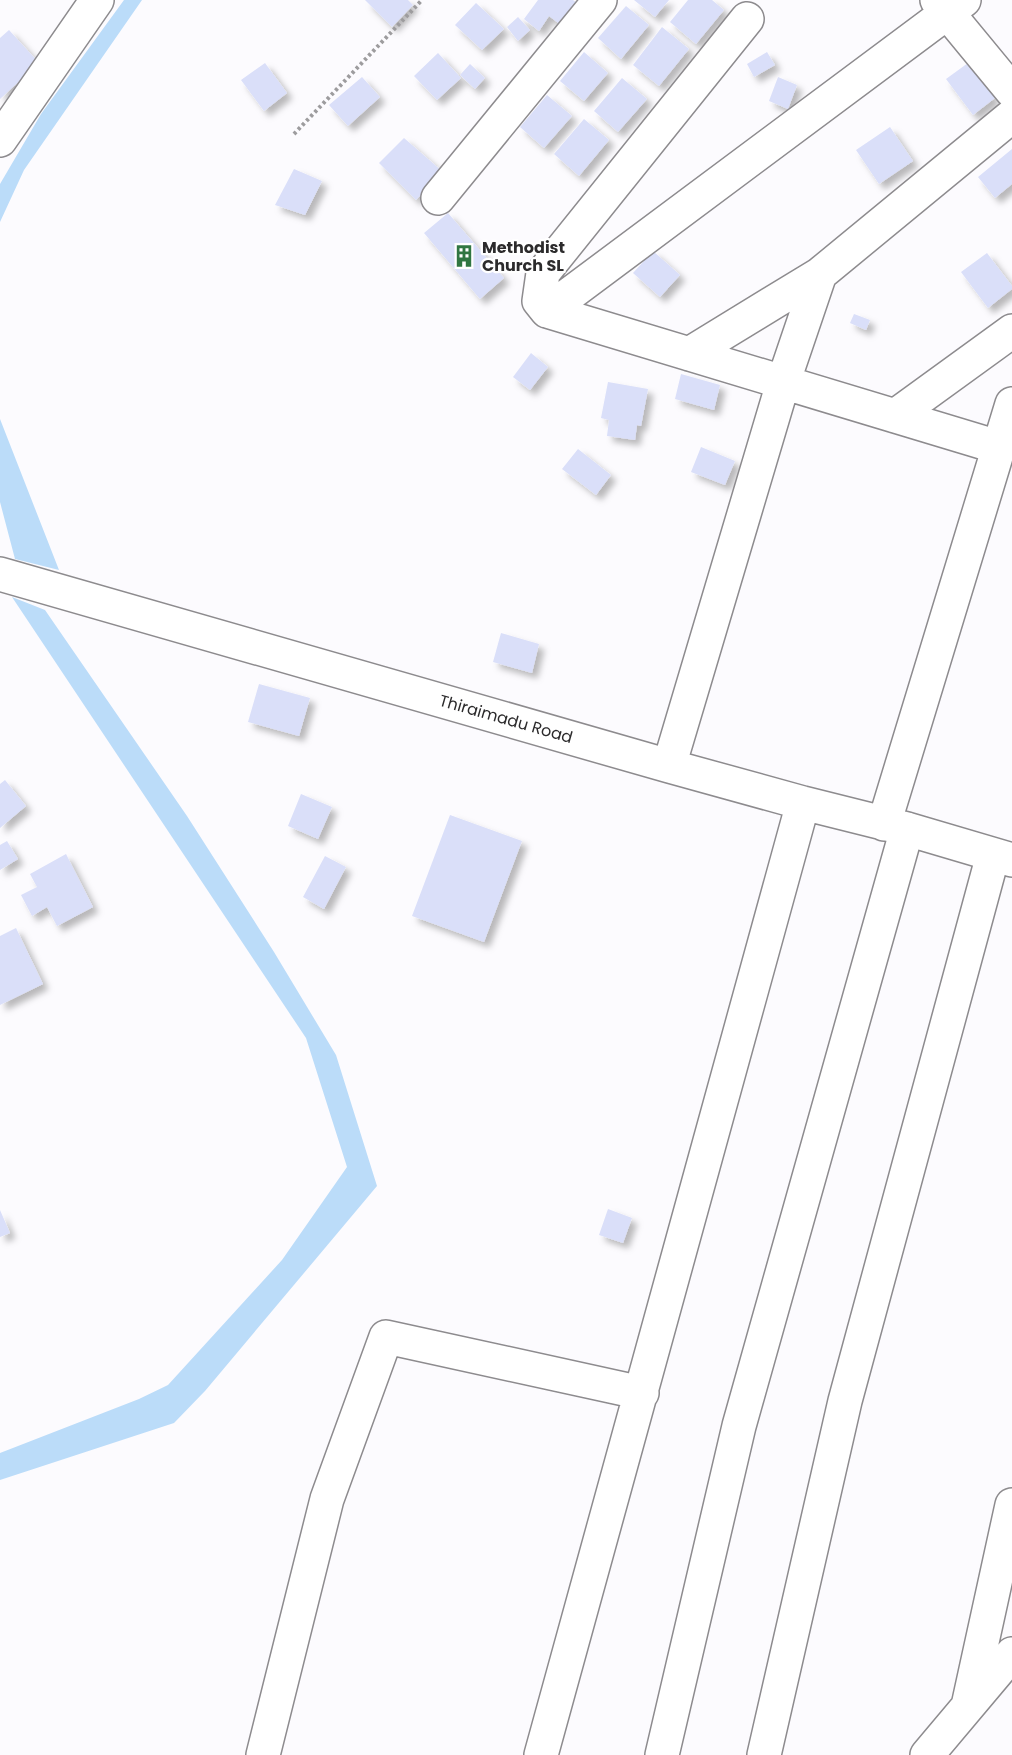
<svg xmlns="http://www.w3.org/2000/svg" width="1012" height="1755" viewBox="0 0 1012 1755" font-family="Poppins,sans-serif">
  <defs>
    <filter id="shadow"><feDropShadow dx="5.5" dy="5.5" stdDeviation="3" flood-color="#0004"/></filter>
  </defs>
  <rect width="100%" height="100%" fill="#fcfbfe"/>
  <!-- water -->
  <path fill="#bbdcf9" d="M124 0H142L24 170 0 222V184L41 114Z
    M0 419 59 570 15 559 0 502Z
    M12 597 45 610 187 816 274 952 336 1055 377 1186 205 1391 174 1423 0 1480V1453L139 1399 168 1385 282 1260 347 1167 306 1038Z"/>
  <!-- building -->
  <path fill="#dadff9" filter="url(#shadow)" d="M365 0H408L413 5 392 27Z
    M538 0H573L580 5 561 25 549 16 539 31 524 19Z
    M634 0H669L655 17Z
    M688 0H712L724 10 696 44 670 22Z
    M476 3 504 29 482 50 455 25Z
    M626 6 649 25 621 59 598 38Z
    M518 17 530 30 518 41 507 27Z
    M662 27 689 49 659 86 633 65Z
    M9 30 39 63 0 99V38Z
    M584 52 608 73 584 101 560 81Z
    M767 52 775 65 754 77 747 64Z
    M438 53 461 78 437 100 414 76Z
    M265 63 287 93 264 111 241 80Z
    M968 63 995 98 973 115 946 79Z
    M470 64 485 78 475 89 460 75Z
    M362 77 380 97 348 126 329 105Z
    M778 77 797 85 788 109 769 101Z
    M622 78 647 99 618 132 594 111Z
    M547 95 572 116 544 148 520 127Z
    M584 119 609 140 579 176 554 154Z
    M890 127 913 161 879 184 856 150Z
    M404 138 443 172 416 200 379 163Z
    M1012 149V184L995 198 978 177Z
    M294 169 322 181 305 215 275 205Z
    M448 213 504 278 480 299 424 233Z
    M653 251 680 275 660 297 633 273Z
    M987 253 1012 286V289L988 308 961 272Z
    M854 314 870 320 866 330 850 323Z
    M531 353 548 367 530 390 513 377Z
    M681 374 720 385 714 410 675 399Z
    M608 382 648 389 641 426 637 425 635 440 607 436 609 420 601 418Z
    M701 447 735 461 725 485 691 472Z
    M578 449 611 475 596 495 562 469Z
    M501 633 539 644 532 673 493 662Z
    M259 684 310 698 299 736 248 722Z
    M5 780 26 806 0 828V784Z
    M301 794 332 807 318 839 288 826Z
    M450 815 522 841 484 942 412 916Z
    M7 841 18 859 0 870V845Z
    M66 854 93 907 57 926 47 907 32 916 21 895 37 887 30 874Z
    M325 856 346 867 324 909 303 897Z
    M16 928 43 984 0 1005V936Z
    M608 1209 632 1218 623 1243 599 1235Z
    M0 1210 10 1233 0 1237Z"/>
  <g fill="none" stroke-linecap="round" stroke-linejoin="round">
    <!-- minor casing -->
    <g stroke="#8d8b8e" stroke-width="36">
      <path id="minor" d="M937 0 1012 91
        M747 19 543 273 539 301 547 311 998 447
        M0 140 97 0
        M438 198 600 0
        M547 311 964 0
        M689 354 820 274
        M895 416 1012 331
        M0 574 669 766 803 803 907 829 1012 860
        M669 766 783 383 820 274 1012 116
        M884 824 1012 404
        M968 1706 1012 1505
        M263 1755 327 1499 386 1337 642 1393
        M541 1755 803 803
        M662 1755 739 1426 907 829
        M764 1755 845 1401 993 855
        M927 1755 1012 1654"/>
    </g>
    <!-- path -->
    <path stroke="#9d9c9e" stroke-width="4" stroke-dasharray="3 3" stroke-linecap="butt" d="M294 134 422 0"/>
    <!-- minor -->
    <use href="#minor" stroke="#fff" stroke-width="33"/>
  </g>
  <!-- icons -->
  <defs>
    <g id="building-bare" transform="scale(1.8)"><path d="M-4-6H4V6H1V3H-1V6H-4ZM-2.5-4.3h1.7v1.8h-1.7ZM.8-4.3h1.7v1.8H.8ZM-2.5-1h1.7V.8h-1.7ZM.8-1h1.7V.8H.8Z" fill="#307642" stroke="#fff" stroke-width="2.5" paint-order="stroke"/></g>
  </defs>
  <g fill-rule="evenodd">
    <use href="#building-bare" x="464" y="256"/>
  </g>
  <g text-anchor="middle" dominant-baseline="central" stroke-width="4.5" stroke-linejoin="round" paint-order="stroke">
    <!-- poi labels -->
    <g font-size="16" font-weight="bold" fill="#2c2b2c" stroke="#fff" text-anchor="start">
      <text x="482" y="247">Methodist<tspan x="482" dy="18">Church SL</tspan></text>
    </g>
    <!-- street labels -->
    <g font-size="16" fill="#2c2b2c" stroke="#fff">
      <text transform="translate(506 719) rotate(16)">Thiraimadu Road</text>
    </g>
  </g>
</svg>
